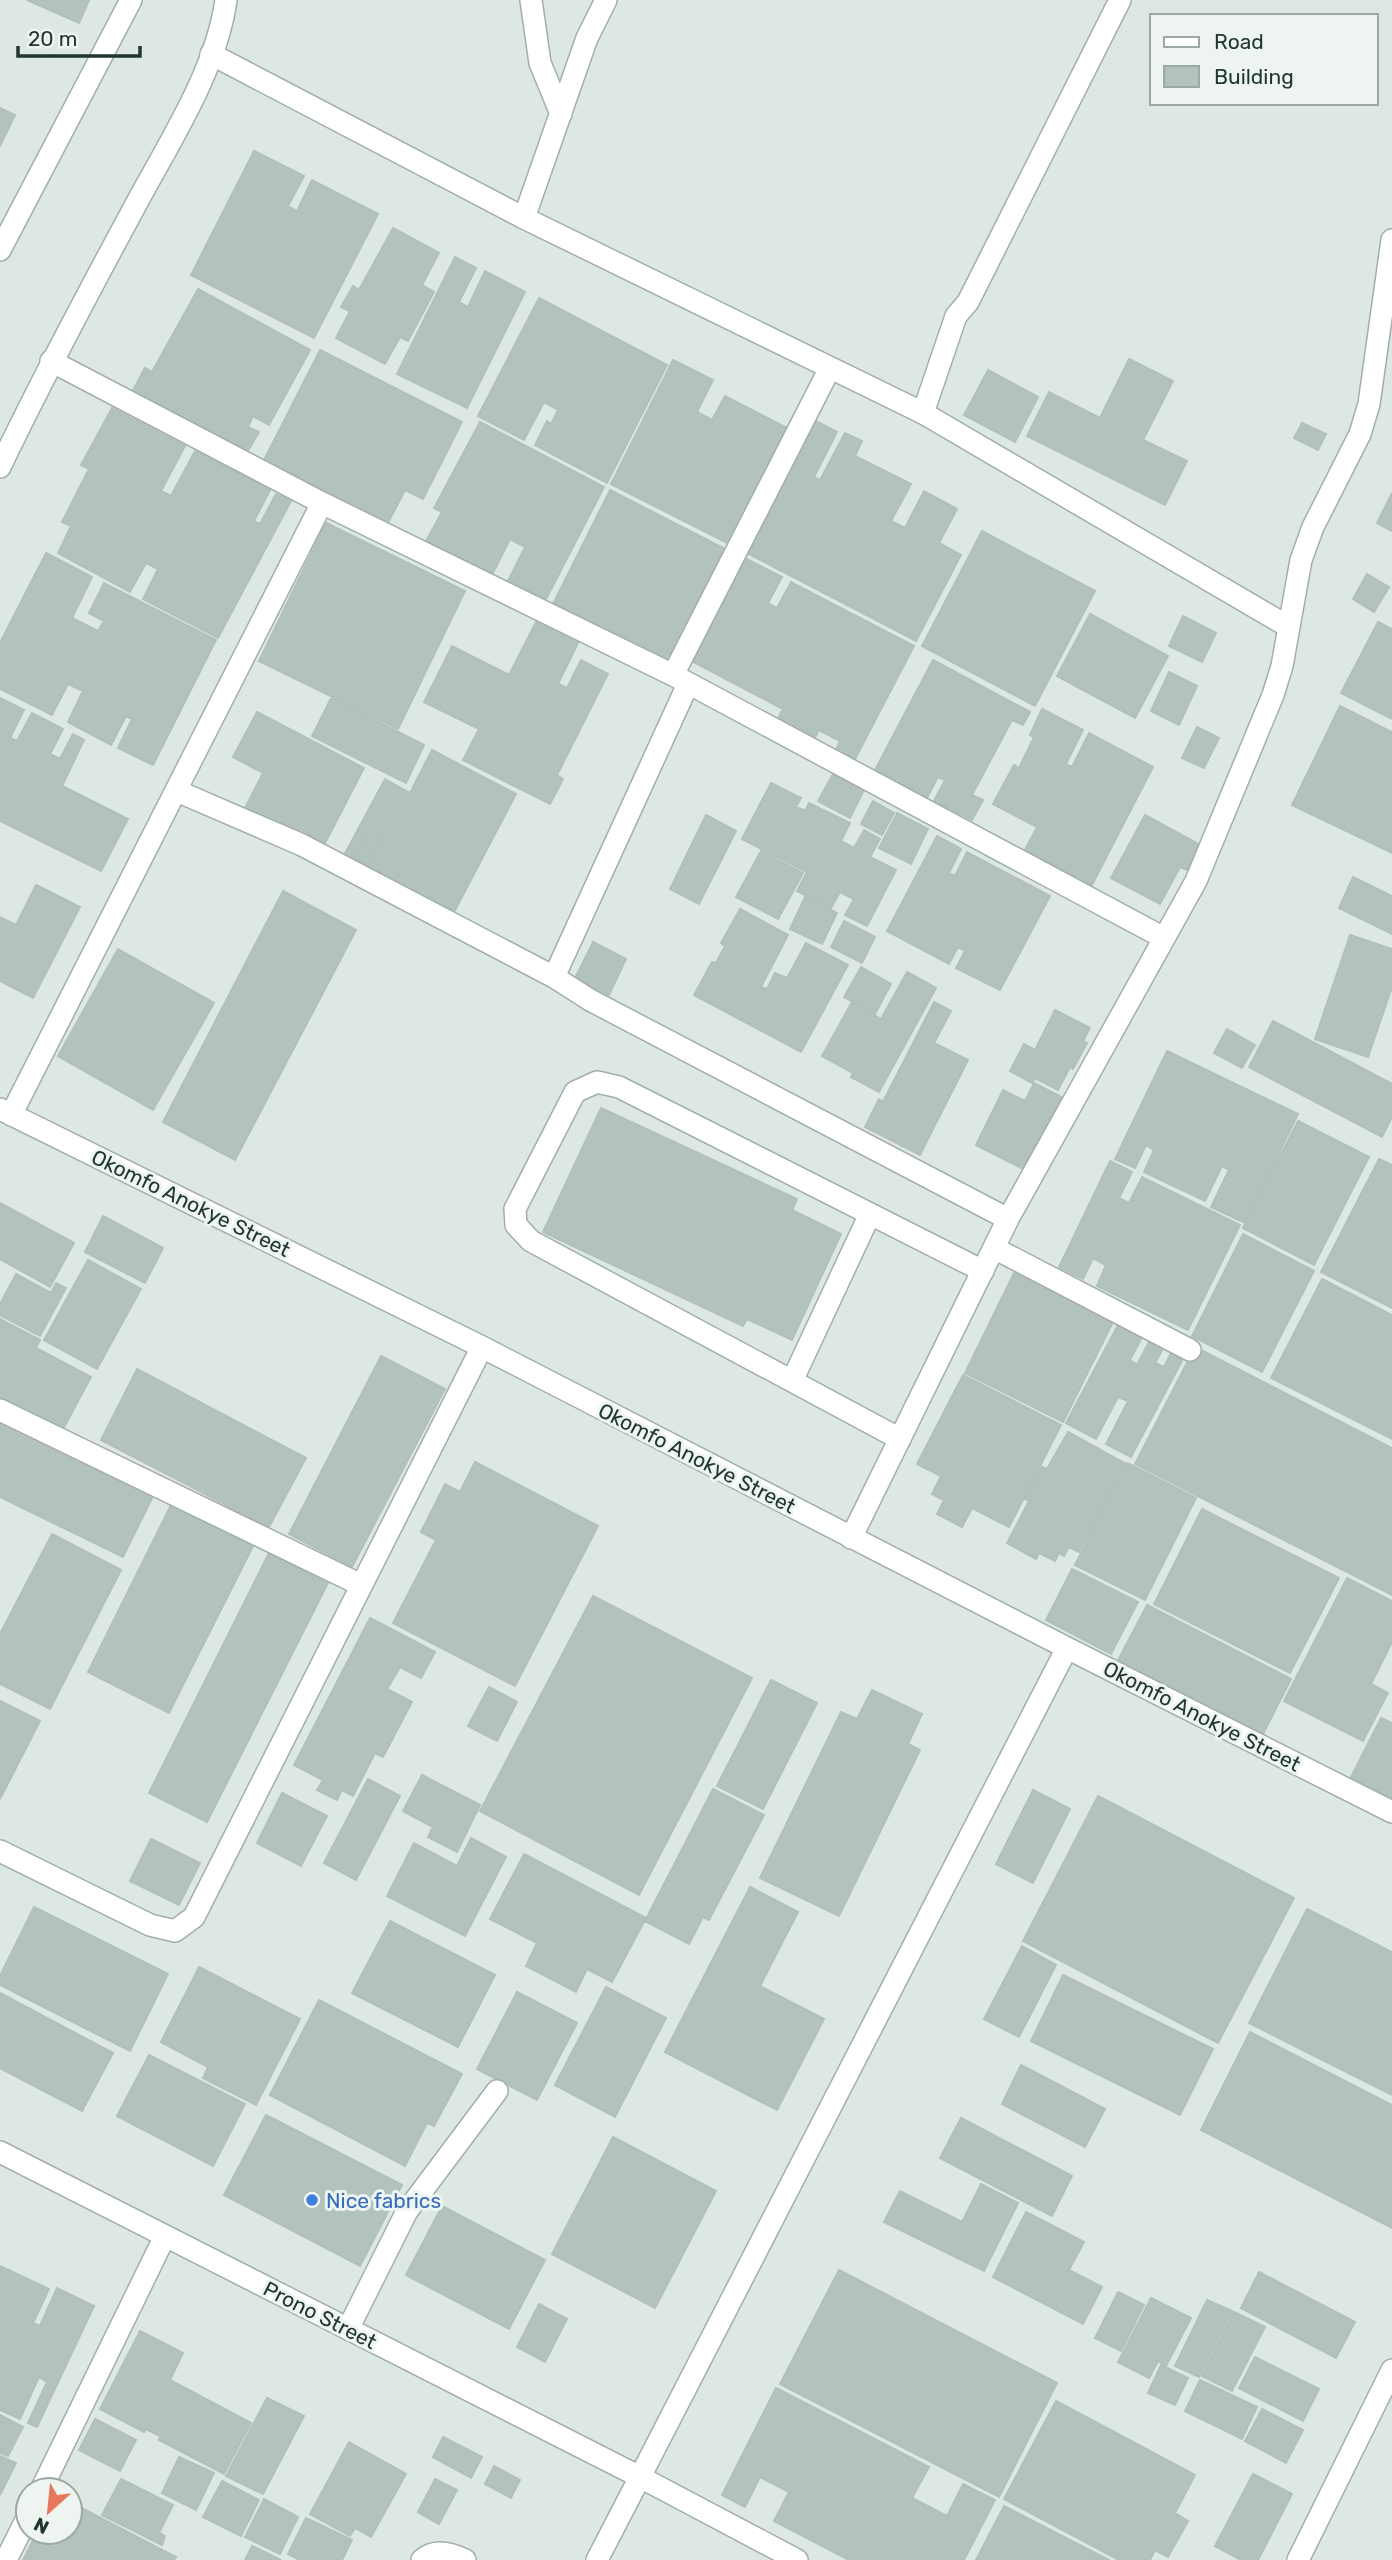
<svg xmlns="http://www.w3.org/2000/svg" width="1392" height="2560" viewBox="0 0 1392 2560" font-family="Rubik,sans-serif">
  <rect width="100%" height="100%" fill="#dee8e3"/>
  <!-- building -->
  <path fill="#b3c3bc" stroke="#b1c1ba" stroke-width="2" fill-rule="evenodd" d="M27 0H89L79 23Z
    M0 108 15 115 0 146Z
    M254 151 304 176 288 206 297 211 312 180 378 214 314 338 191 275Z
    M393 228 439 253 422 285 434 292 408 341 400 337 385 364 336 338 350 311 341 307 353 286 359 290Z
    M455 257 476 268 459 302 468 307 485 271 525 292 467 408 397 374Z
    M198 289 310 350 269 425 253 416 248 427 259 432 246 454 132 392 145 368 152 372Z
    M539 298 667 365 607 483 535 445 547 421 551 424 558 410 544 402 524 440 478 416Z
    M320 350 462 422 423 499 405 490 387 525 263 462Z
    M1129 359 1173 381 1143 440 1187 461 1165 505 1027 436 1049 392 1100 418Z
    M673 360 713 380 697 412 712 420 725 396 791 430 733 546 611 484Z
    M988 370 1038 397 1015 442 964 415Z
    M112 408 185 446 161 491 171 496 195 451 270 490 254 521 260 524 276 494 291 501 218 638 143 599 158 569 146 563 130 592 58 553 71 526 62 522 89 469 81 465Z
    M812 419 837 432 814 477 820 480 845 433 862 441 855 456 911 484 891 521 905 528 924 491 957 509 939 543 961 555 916 641 743 551Z
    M480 422 604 487 544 603 507 583 525 547 510 539 492 575 426 541 442 512 434 508Z
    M1302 423 1326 434 1318 450 1294 438Z
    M610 490 729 551 669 668 551 608Z
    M1392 493V531L1377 523Z
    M326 523 465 591 398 729 259 661Z
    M982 531 1095 591 1035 706 922 646Z
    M46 553 92 577 72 618 98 631 104 621 89 613 104 583 216 640 153 765 118 748 132 719 126 716 111 745 68 722 83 691 68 684 52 715 0 689V643Z
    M739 555 782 577 768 603 777 608 791 582 914 646 854 761 835 752 840 741 819 730 811 745 774 726 783 709 686 658Z
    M1367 574 1389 587 1374 612 1353 599Z
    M1090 614 1168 656 1135 718 1057 676Z
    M1183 616 1216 633 1202 662 1169 646Z
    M536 622 578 643 558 684 567 688 581 660 608 674 557 775 563 779 550 804 463 760 479 729 424 702 452 646 509 675Z
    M1378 622 1392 629V719L1341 693Z
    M933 660 1030 712 1023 725 1012 720 972 795 983 800 972 820 934 801 945 780 938 777 927 798 875 770Z
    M1169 672 1197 686 1179 725 1151 711Z
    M0 698 24 710 10 738 17 741 32 713 63 729 50 754 60 759 73 734 84 740 62 786 128 819 101 871 0 821Z
    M331 698 424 745 406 783 312 736Z
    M1340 706 1392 732V853L1292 805Z
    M1042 709 1083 730 1066 764 1072 767 1089 733 1153 767 1092 885 1025 850 1037 827 993 804 1014 765 1019 768 1034 737 1030 735Z
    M257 712 364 768 321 851 244 810 263 773 233 757Z
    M1197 727 1219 738 1204 768 1182 758Z
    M432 750 516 794 452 916 342 859 385 779 410 793ZM369 831 382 837 368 865 355 858Z
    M833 774 864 790 850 818 818 801Z
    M771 783 801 798 796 807 805 811 809 803 850 823 841 841 854 848 864 830 880 839 870 857 896 870 867 926 845 915 854 899 840 892 831 908 797 891 807 872 742 839Z
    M873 801 894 813 882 835 861 824Z
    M897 813 928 829 911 864 879 848Z
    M706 815 736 831 699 904 670 889Z
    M1145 815 1200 845 1187 870 1180 867 1160 904 1111 878Z
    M369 831 382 837 368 865 355 858Z
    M937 836 961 849 949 873 955 876 967 852 1050 896 1000 990 956 968 965 951 958 947 949 964 887 931Z
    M761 851 803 873 778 919 736 897Z
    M1353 877 1392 896V934L1339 908Z
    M36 885 80 907 33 998 0 981V917L16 925Z
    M283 891 356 930 235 1160 163 1122Z
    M805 897 837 913 822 944 790 929Z
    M740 909 788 935 761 987 767 989 775 973 787 978 806 943 848 965 801 1052 694 995 712 962 716 963 725 946 721 943Z
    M844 921 875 937 862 963 831 947Z
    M1350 935 1392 949V987L1368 1057 1315 1039Z
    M593 942 626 959 609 995 575 978Z
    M118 949 214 1003 153 1110 58 1056Z
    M861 967 891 984 875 1014 844 997Z
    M907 972 936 988 879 1092 851 1077 853 1073 822 1056 852 1002 881 1019Z
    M934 1002 951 1011 934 1043 968 1060 920 1155 865 1127 879 1099 883 1102Z
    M1055 1010 1090 1028 1083 1041 1087 1043 1073 1069 1070 1067 1058 1090 1035 1078 1032 1083 1010 1071 1024 1044 1035 1050Z
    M1273 1021 1392 1084V1117L1382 1137 1249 1067Z
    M1227 1029 1255 1045 1242 1068 1214 1053Z
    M1167 1051 1298 1114 1245 1223 1211 1207 1229 1170 1222 1166 1205 1201 1144 1172 1154 1150 1146 1145 1135 1168 1115 1159Z
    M1034 1083 1063 1098 1054 1116 1052 1114 1023 1169 976 1145 1003 1090 1025 1101Z
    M601 1108 797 1199 792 1210 841 1234 792 1340 747 1319 743 1326 543 1232Z
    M1298 1121 1369 1157 1314 1265 1243 1228Z
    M1379 1159 1392 1165V1308L1321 1272Z
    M1110 1161 1132 1172 1119 1198 1129 1203 1142 1177 1240 1225 1188 1330 1097 1286 1106 1265 1093 1258 1083 1279 1059 1267Z
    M0 1203 74 1243 50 1287 0 1259Z
    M103 1216 163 1248 145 1283 85 1252Z
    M1243 1234 1314 1271 1262 1372 1192 1336Z
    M88 1260 141 1289 97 1369 44 1340Z
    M1016 1269 1115 1318 1063 1422 965 1373Z
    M16 1274 51 1293 56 1283 66 1288 40 1336 0 1315V1304Z
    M1322 1279 1392 1315V1439L1271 1378Z
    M0 1319 40 1340 36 1348 91 1377 62 1431 0 1399Z
    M1119 1323 1143 1335 1130 1360 1137 1365 1150 1340 1164 1347 1155 1363 1164 1367 1172 1351 1184 1357 1131 1457 1106 1444 1128 1401 1118 1397 1096 1439 1066 1423Z
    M1195 1347 1392 1448V1595L1135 1464Z
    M381 1356 445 1389 352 1567 289 1534Z
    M137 1369 306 1458 269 1527 101 1440Z
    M963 1375 1061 1425 1009 1527 972 1508 962 1527 937 1514 944 1500 932 1494 941 1476 917 1464Z
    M0 1418 154 1494 123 1557 0 1497Z
    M1068 1432 1126 1464 1079 1552 1069 1547 1064 1556 1059 1553 1055 1561 1039 1553 1036 1559 1007 1543 1029 1501 1025 1499 1042 1467 1047 1469Z
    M475 1462 598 1526 515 1686 393 1623 436 1540 421 1532 445 1484 460 1492Z
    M1127 1463 1196 1498 1145 1600 1075 1565Z
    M174 1499 256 1540 169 1713 88 1672Z
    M1202 1509 1339 1578 1290 1673 1154 1604Z
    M52 1534 121 1570 50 1709 0 1684V1634Z
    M271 1549 330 1579 207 1822 149 1793Z
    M1072 1569 1138 1602 1111 1654 1046 1620Z
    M1347 1578 1392 1601V1642L1371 1684 1388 1693 1363 1741 1284 1701Z
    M593 1596 752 1678 639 1895 480 1811Z
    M1147 1605 1291 1679 1260 1740 1115 1666Z
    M370 1618 435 1652 421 1678 400 1667 387 1689 412 1702 383 1757 375 1753 353 1796 342 1790 337 1800 317 1790 323 1780 294 1765Z
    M771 1680 817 1703 763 1809 717 1786Z
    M489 1687 517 1702 497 1741 468 1726Z
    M872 1690 922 1714 908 1744 920 1750 839 1916 760 1878 841 1712 857 1719Z
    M0 1701 40 1721 0 1799Z
    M1381 1718 1392 1723V1803L1349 1781Z
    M422 1775 480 1805 457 1852 428 1837 433 1827 403 1811Z
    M368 1779 400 1796 356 1880 324 1863Z
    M713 1789 764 1815 709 1920 703 1917 689 1944 645 1921Z
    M1033 1790 1070 1809 1033 1883 996 1864Z
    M282 1793 327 1816 301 1866 257 1843Z
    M1098 1796 1294 1898 1218 2043 1023 1941Z
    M471 1838 506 1857 465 1936 387 1896 414 1843 457 1866Z
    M151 1839 200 1863 179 1905 130 1881Z
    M524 1854 646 1918 612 1982 587 1969 576 1992 526 1966 537 1943 490 1919Z
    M750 1887 798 1912 760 1986 824 2019 777 2110 665 2052Z
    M34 1907 168 1974 130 2051 0 1985V1976Z
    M1307 1909 1392 1952V2095L1249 2023Z
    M390 1921 495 1975 458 2047 352 1993Z
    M1022 1946 1056 1965 1019 2037 984 2019Z
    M199 1967 300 2019 256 2105 203 2078 208 2067 161 2042Z
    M1063 1975 1213 2049 1180 2115 1031 2041Z
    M606 1987 666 2018 615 2117 555 2085Z
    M517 1992 577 2023 537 2100 477 2069Z
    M0 1993 113 2053 82 2111 0 2068Z
    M319 2000 462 2074 434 2126 427 2123 405 2166 270 2095Z
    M1250 2032 1392 2105V2228L1201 2130Z
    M149 2055 245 2104 213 2166 117 2116Z
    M1021 2065 1105 2109 1085 2147 1002 2104Z
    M266 2115 402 2185 360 2266 224 2195Z
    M961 2118 1072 2176 1052 2216 940 2158Z
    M613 2137 716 2191 655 2308 552 2254Z
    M981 2184 1018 2203 984 2271 884 2222 900 2191 962 2222Z
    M442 2206 545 2260 509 2329 406 2275Z
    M1026 2212 1084 2242 1069 2270 1102 2287 1083 2324 993 2277Z
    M0 2266 49 2289 33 2323 40 2326 57 2288 94 2306 37 2427 28 2423 47 2382 39 2377 20 2419 0 2410Z
    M839 2270 1057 2383 999 2497 780 2384Z
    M1259 2272 1355 2322 1336 2358 1241 2308Z
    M1118 2292 1144 2305 1121 2351 1095 2338Z
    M1151 2298 1191 2318 1166 2366 1158 2361 1149 2378 1118 2362Z
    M1207 2300 1232 2311 1199 2377 1175 2366Z
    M539 2304 567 2319 545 2362 517 2347Z
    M1234 2312 1265 2327 1232 2391 1202 2376Z
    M140 2331 183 2353 170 2380 251 2423 224 2474 159 2440 160 2436 146 2429 144 2432 100 2409Z
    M1255 2357 1319 2389 1303 2421 1239 2388Z
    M1161 2365 1188 2378 1175 2405 1148 2393Z
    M1200 2380 1257 2407 1242 2439 1185 2411Z
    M776 2388 929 2467 912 2498 947 2516 963 2484 995 2500 964 2560H849L774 2521 789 2492 760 2477 745 2507 722 2495Z
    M267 2398 304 2416 263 2494 226 2476Z
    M1056 2401 1195 2475 1175 2513 1188 2521 1168 2557 1155 2550 1150 2560H1119L1004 2499Z
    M1262 2409 1303 2430 1286 2463 1245 2441Z
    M0 2415 23 2427 8 2456 0 2453Z
    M95 2419 136 2440 120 2471 79 2450Z
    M443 2437 482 2457 471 2478 433 2457Z
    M349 2442 406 2474 371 2537 355 2528 350 2536 310 2514Z
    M0 2456 16 2463 0 2495Z
    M179 2457 214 2473 196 2510 162 2493Z
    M494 2466 520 2480 511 2498 485 2484Z
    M1253 2474 1292 2494 1258 2560H1241L1215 2546Z
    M121 2479 173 2505 159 2533 165 2536 162 2545 102 2515Z
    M435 2479 457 2490 439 2524 418 2512Z
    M222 2481 259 2500 241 2536 203 2517Z
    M264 2499 298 2517 280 2554 245 2537Z
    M70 2502 176 2557 174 2560H23L37 2532H70Z
    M1004 2506 1109 2560H976Z
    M306 2518 352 2540 342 2560H300L288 2554Z
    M252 2546 281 2560H245Z"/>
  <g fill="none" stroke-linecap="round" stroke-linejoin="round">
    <!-- service casing -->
    <g stroke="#a2afa9" stroke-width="24">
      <path id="service" d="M531 0 540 63 561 114
        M524 218 587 38 606 0
        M923 413 956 316 968 302 1120 0
        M792 1381 870 1214
        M900 1439 531 1241 516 1225 515 1209 575 1092 597 1082 619 1087 983 1271
        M348 2329 407 2211 497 2091
        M422 2560C435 2548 451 2553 465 2560"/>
    </g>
    <!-- minor casing -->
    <g stroke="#a2afa9" stroke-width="24">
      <path id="minor" d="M211 54 524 218 923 413 1289 627
        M0 250 131 0
        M51 361 322 503 673 675 1164 938
        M673 675 830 368
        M177 791 302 845 554 977 590 1000 1008 1219
        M554 977 688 684
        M0 1109 482 1347 1067 1648 1392 1812
        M11 1115 322 503
        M994 1248 1190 1350
        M0 1410 361 1585
        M851 1538 1008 1219 1196 881 1273 695 1282 666 1301 560 1313 527 1360 434 1369 404 1392 240
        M0 1851 150 1925 175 1931 194 1917 482 1347
        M41 2490 165 2236
        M6 2560 28 2516
        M797 2560 640 2477 1067 1648
        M1298 2560 1392 2370"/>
    </g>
    <!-- tertiary casing -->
    <g stroke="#a2afa9" stroke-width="24">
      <path id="tertiary" d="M0 467C42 379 88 293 134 208 168 144 216 72 226 0
        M0 2152 640 2477 597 2560"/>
    </g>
    <!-- service -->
    <use href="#service" stroke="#fff" stroke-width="21"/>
    <!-- minor -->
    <use href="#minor" stroke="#fff" stroke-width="21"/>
    <!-- tertiary -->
    <use href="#tertiary" stroke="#fff" stroke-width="21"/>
  </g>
  <!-- markers -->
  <circle fill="#3f7fe0" stroke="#eef5f1" stroke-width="2.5" cx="312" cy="2200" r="7"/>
  <g text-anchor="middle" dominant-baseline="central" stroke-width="6" stroke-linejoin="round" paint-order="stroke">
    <!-- street labels -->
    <g font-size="21" fill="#21362f" stroke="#eef5f1">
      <text transform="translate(191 1203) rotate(26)">Okomfo Anokye Street</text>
      <text transform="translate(697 1458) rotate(27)">Okomfo Anokye Street</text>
      <text transform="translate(1202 1716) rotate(27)">Okomfo Anokye Street</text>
      <text transform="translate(320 2315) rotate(27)">Prono Street</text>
    </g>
    <!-- shop labels -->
    <g font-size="21" fill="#366cbe" stroke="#eef5f1" text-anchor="start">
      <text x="326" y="2200">Nice fabrics</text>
    </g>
  </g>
  <!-- legend -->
  <rect x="1150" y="14" width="228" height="91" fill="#eef5f1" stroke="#9ca9a3" stroke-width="2"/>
  <rect x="1164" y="37" width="35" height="10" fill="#ffffff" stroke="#9ca9a3" stroke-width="2"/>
  <text x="1214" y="49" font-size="21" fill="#21362f">Road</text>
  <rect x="1164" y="66" width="35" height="21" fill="#b3c3bc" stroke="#9ca9a3" stroke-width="2"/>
  <text x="1214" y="84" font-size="21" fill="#21362f">Building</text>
  <!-- north arrow -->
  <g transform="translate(49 2511) rotate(207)"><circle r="33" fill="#eef5f1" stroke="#9ca9a3" stroke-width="2"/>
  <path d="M0-5L12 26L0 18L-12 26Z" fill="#e7785d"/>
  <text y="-10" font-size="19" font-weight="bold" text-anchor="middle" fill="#21362f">N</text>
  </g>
  <!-- scale -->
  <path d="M18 46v10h122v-10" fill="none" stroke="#21362f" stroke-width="3.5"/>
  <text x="28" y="46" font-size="21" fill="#21362f" stroke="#eef5f1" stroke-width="5" paint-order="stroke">20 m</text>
</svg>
